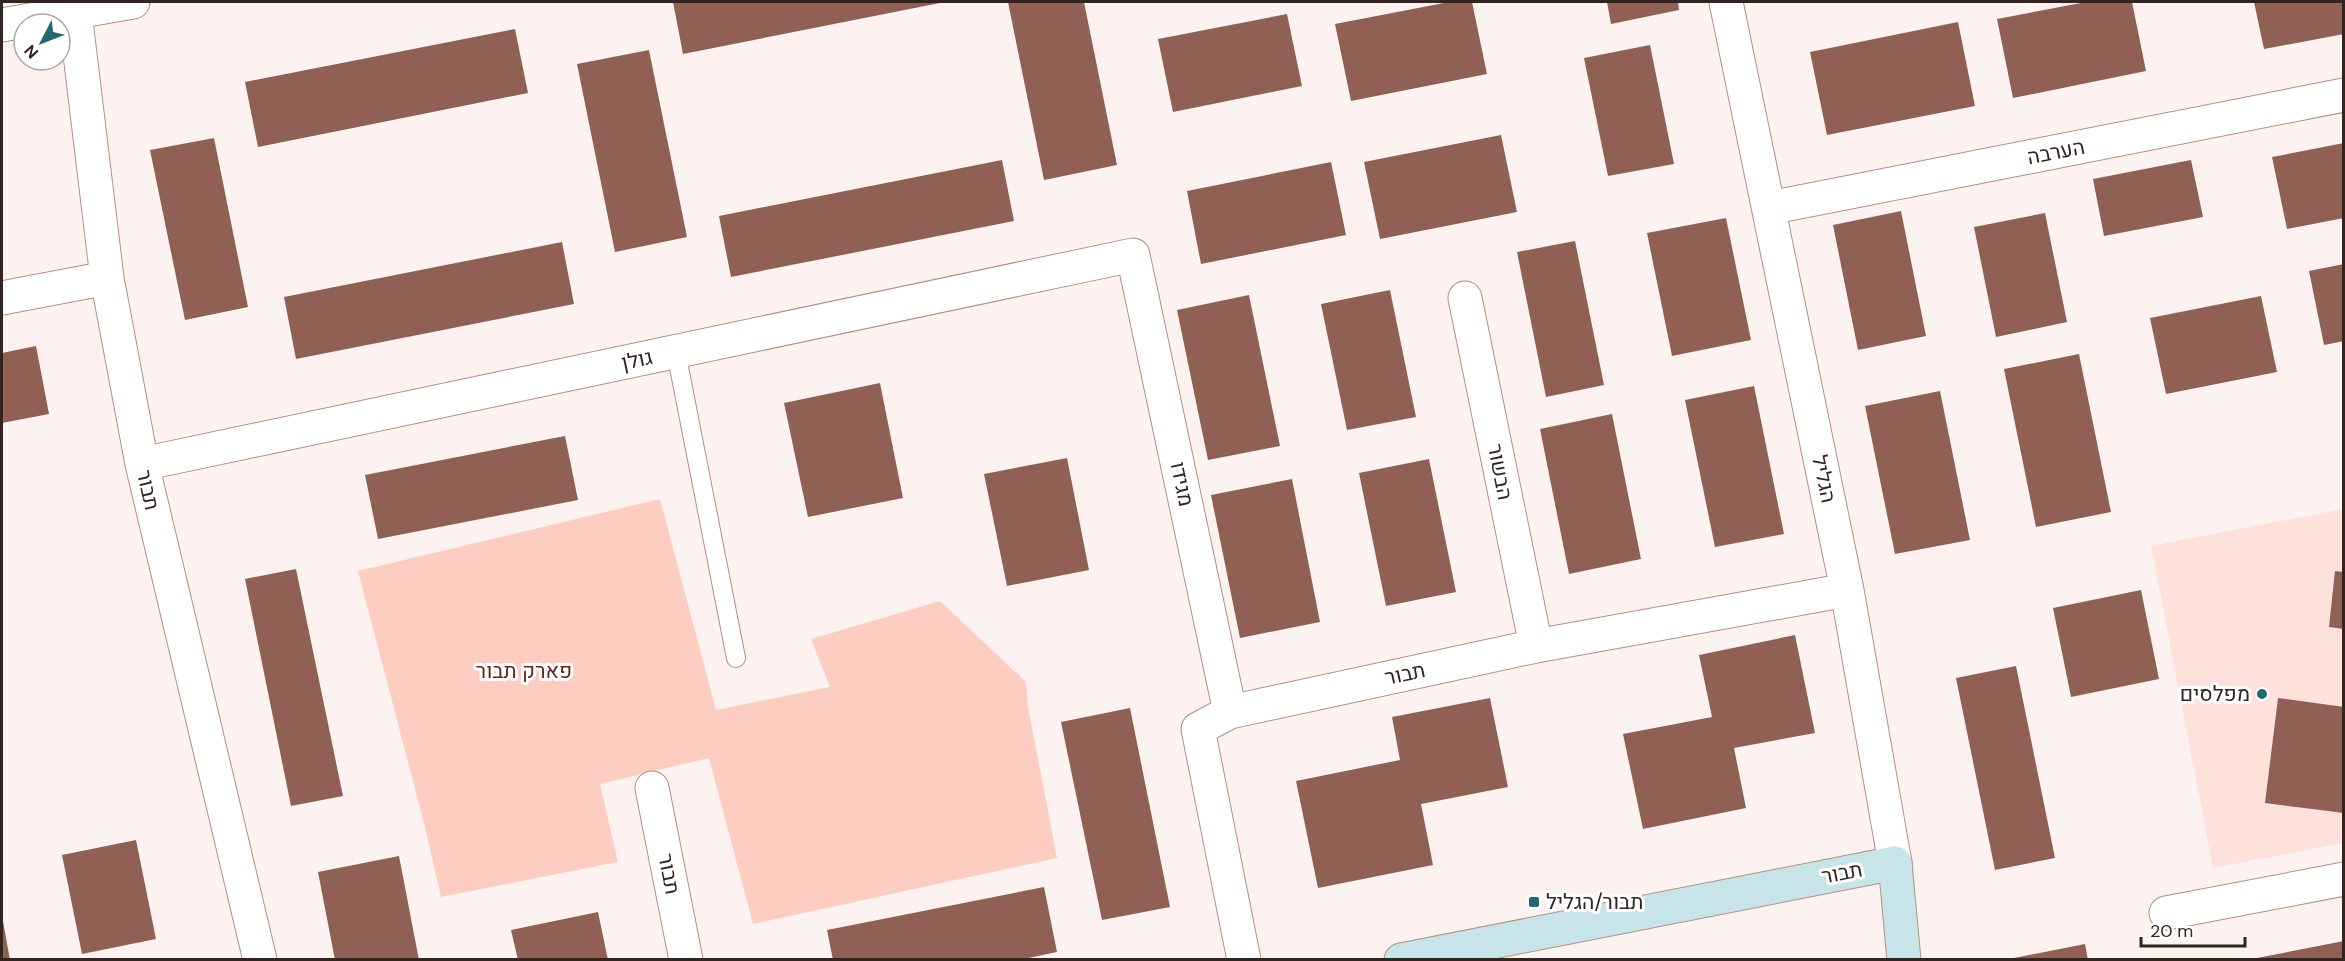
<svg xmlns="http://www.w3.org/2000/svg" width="2345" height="961" viewBox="0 0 2345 961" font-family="'DM Sans',Heebo,sans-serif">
  <rect width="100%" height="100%" fill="#fcf3f1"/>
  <!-- built -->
  <path fill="#fee1da" d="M2343 509V843L2213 868 2151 546Z"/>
  <!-- green -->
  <path fill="#fdcdc1" d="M660 499 716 710 830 687 811 639 940 601 1026 682 1028 707 1057 858 753 924 709 758 600 784 618 862 441 897 425 827 358 571Z"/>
  <!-- building -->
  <path fill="#906054" d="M673 2H940V3L683 54Z
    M1008 2H1084L1117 165 1044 180Z
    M1449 2H1472L1487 74 1351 101 1335 24Z
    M1607 2H1678L1679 10 1611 24Z
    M2086 2H2132L2146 71 2013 98 1997 19Z
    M2254 2H2344V34L2264 49Z
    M1287 14 1302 86 1173 112 1158 39Z
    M1958 22 1975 106 1827 135 1810 52Z
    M515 29 528 93 258 147 245 82Z
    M1650 45 1674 164 1608 176 1584 58Z
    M649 50 687 237 615 252 577 64Z
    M1501 135 1517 212 1380 239 1364 162Z
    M214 138 248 307 185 320 150 150Z
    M2344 143V218L2287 229 2272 157Z
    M1002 160 1014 221 731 277 719 216Z
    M2191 160 2203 217 2104 236 2093 179Z
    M1331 162 1346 235 1201 264 1187 191Z
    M1901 211 1926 336 1858 350 1833 225Z
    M2045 213 2067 322 1996 337 1974 227Z
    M1726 218 1751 340 1672 356 1647 233Z
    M1575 241 1604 385 1546 397 1517 252Z
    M562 242 574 304 296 359 284 297Z
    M2344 264V341L2324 345 2309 271Z
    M1390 290 1416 417 1347 430 1321 304Z
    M1249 295 1280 446 1208 460 1177 310Z
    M2261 296 2277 372 2166 394 2150 318Z
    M36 346 49 414 2 423V353Z
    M2079 354 2111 512 2036 527 2004 369Z
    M880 383 903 498 808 517 784 403Z
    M1754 386 1784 534 1715 547 1685 400Z
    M1940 391 1970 540 1895 554 1865 406Z
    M1612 414 1641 559 1569 574 1540 429Z
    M565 436 578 500 378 539 365 475Z
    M1067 458 1089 570 1007 586 984 474Z
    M1429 459 1456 592 1386 606 1359 473Z
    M1292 479 1320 622 1240 638 1211 495Z
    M296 569 343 796 291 806 245 579Z
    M2335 571 2344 572V629L2329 627Z
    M2141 590 2159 679 2071 697 2053 608Z
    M1795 635 1815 733 1734 748 1746 808 1643 829 1623 734 1712 717 1699 655Z
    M2016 666 2055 858 1995 870 1956 678Z
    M1490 698 1508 787 1421 804 1433 865 1318 888 1296 781 1400 760 1392 717Z
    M2278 698 2344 707V813L2265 803Z
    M1130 708 1170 907 1102 920 1061 722Z
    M136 840 156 939 82 954 62 855Z
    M399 856 419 960H335L318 872Z
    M1044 887 1057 952 1019 960H833L827 930Z
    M598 912 608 960H518L511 930Z
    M3 921 10 960H2Z
    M2344 941V960H2258L2257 958Z
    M2085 944 2088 960H2014V958Z"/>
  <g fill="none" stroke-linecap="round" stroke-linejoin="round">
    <!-- lane casing -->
    <g stroke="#b38f86" stroke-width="20">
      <path id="lane" d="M676 352 736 658"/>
    </g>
    <!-- street casing -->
    <g stroke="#b38f86" stroke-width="35">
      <path id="street" d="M1726 2 1847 590 1895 863
        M75 13 107 278 142 464 260 960
        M2 25 133 2
        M1769 208 2344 95
        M2 298 107 278
        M1465 298 1536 646
        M142 464 1133 255 1230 712
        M652 788 686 960
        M2166 913 2344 879
        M1244 960 1198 729 1230 712 1536 646 1847 590"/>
    </g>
    <!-- secondary casing -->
    <g stroke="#b38f86" stroke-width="35">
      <path id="secondary" d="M1401 960 1895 863 1904 960"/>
    </g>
    <!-- lane -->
    <use href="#lane" stroke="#fff" stroke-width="18"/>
    <!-- street -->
    <use href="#street" stroke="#fff" stroke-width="33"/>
    <!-- secondary -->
    <use href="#secondary" stroke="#c7e4e8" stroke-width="33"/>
  </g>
  <!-- markers -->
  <g fill="#1f6973" stroke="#fff" stroke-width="2">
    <circle cx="2262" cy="694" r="6"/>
    <rect x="1528" y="896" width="12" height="12" rx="3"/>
  </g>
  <g text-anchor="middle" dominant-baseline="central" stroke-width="6" stroke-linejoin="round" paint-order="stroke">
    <!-- street labels -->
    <g font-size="21" fill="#322420" stroke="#fff">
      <text transform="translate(2056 152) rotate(-11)">הערבה</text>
      <text transform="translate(637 360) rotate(-12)">גולן</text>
      <text transform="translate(1500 472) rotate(79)">הבשור</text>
      <text transform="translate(1824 479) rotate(78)">הגליל</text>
      <text transform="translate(1182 484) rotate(78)">מגידו</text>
      <text transform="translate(148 490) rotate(77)">תבור</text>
      <text transform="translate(1405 674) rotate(-12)">תבור</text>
      <text transform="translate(1842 873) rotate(-11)">תבור</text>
      <text transform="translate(669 874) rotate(79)">תבור</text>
    </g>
    <!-- park labels -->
    <g font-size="21" fill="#662617" stroke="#fff">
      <text x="524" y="671">פארק תבור</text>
    </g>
    <!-- poi labels -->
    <g font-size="21" fill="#322420" stroke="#fff" text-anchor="end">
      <text x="2250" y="694">מפלסים</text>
      <text x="1546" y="902" text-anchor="start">תבור/הגליל</text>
    </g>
  </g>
  <!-- border -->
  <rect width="2345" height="961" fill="none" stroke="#322420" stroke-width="6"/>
  <!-- north arrow -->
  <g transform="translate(42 42) rotate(228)"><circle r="28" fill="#ffffff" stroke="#ada7a6" stroke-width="1.5"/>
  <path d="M0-4.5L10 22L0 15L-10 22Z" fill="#1f6973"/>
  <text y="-9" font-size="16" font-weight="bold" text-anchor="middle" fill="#322420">N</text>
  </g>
  <!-- scale -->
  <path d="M2141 937v9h104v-9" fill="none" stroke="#322420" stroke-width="3"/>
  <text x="2150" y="937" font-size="18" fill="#322420" stroke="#ffffff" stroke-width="4.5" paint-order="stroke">20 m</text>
</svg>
